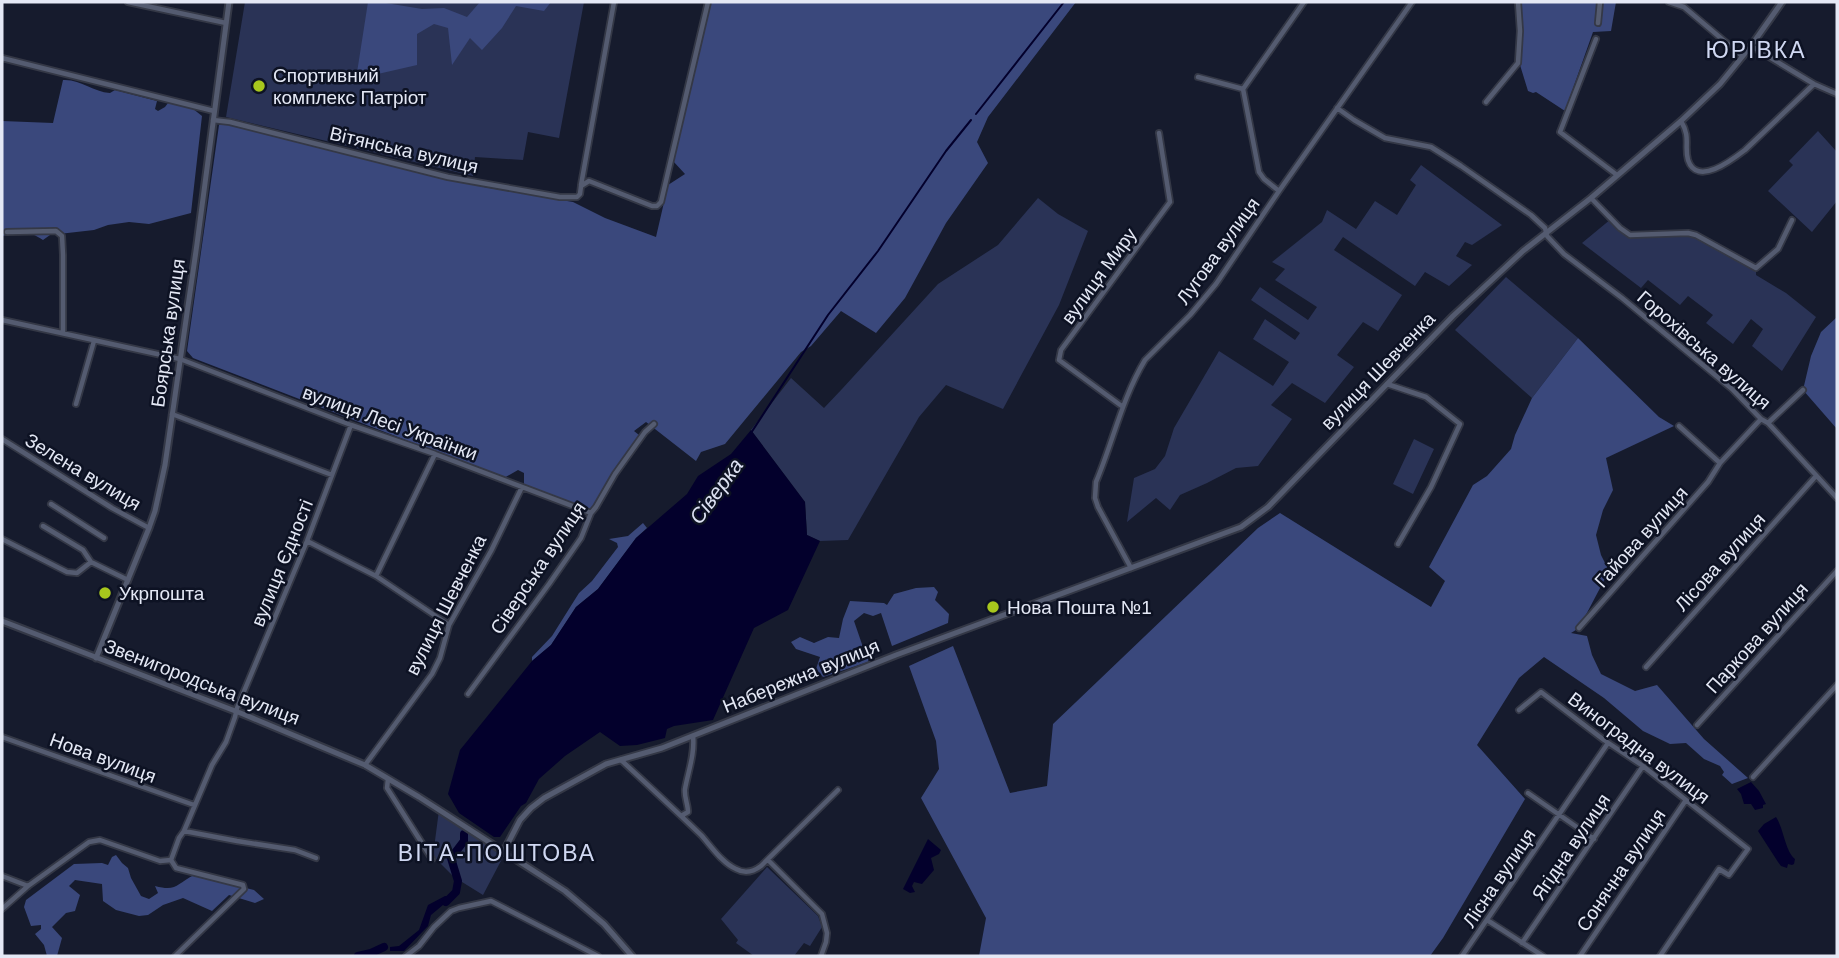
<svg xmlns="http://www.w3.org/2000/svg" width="1839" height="958" viewBox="0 0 1839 958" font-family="Helvetica,sans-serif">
  <rect width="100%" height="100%" fill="#161b2d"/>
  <!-- green -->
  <path fill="#2a3356" d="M245 2H584L559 138 528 132 523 160 475 157 473 176 226 117Z
    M1818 131 1837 152V201L1812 232 1768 191 1793 165 1789 161Z
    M1421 165 1502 225 1472 245 1465 242 1456 256 1472 265 1449 286 1425 272 1415 286 1343 237 1334 250 1402 295 1378 331 1363 322 1337 355 1354 367 1325 403 1292 383 1271 405 1292 419 1258 466 1236 468 1207 483 1180 495 1170 510 1156 498 1127 522 1134 478 1155 469 1165 456 1174 428 1219 351 1273 386 1289 362 1253 339 1265 319 1295 340 1300 333 1251 300 1260 287 1308 320 1317 307 1275 280 1285 269 1272 262 1322 222 1327 210 1356 229 1375 201 1397 215 1416 185 1410 180Z
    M1038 198 1058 214 1088 231 1059 305 1003 409 946 385 919 417 848 540 820 541 807 535 805 502 751 430 791 378 824 408 842 389 938 284 998 245Z
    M1611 219 1630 235H1696L1756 268V275L1786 293 1816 317 1782 371 1752 346 1763 329 1751 319 1733 344 1706 323 1713 315 1688 296 1680 305 1648 280 1641 288 1582 243Z
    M1506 277 1578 338 1532 398 1455 330Z
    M1414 439 1434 449 1413 494 1393 484Z
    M439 810 503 857 483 895 454 877 433 856Z
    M767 867 818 916 822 927 810 946 804 943 794 956H754L736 943 738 940 721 919Z"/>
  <!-- forest -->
  <path fill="#3a487c" d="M368 2H380L422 9 444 8 467 17 480 2H551L544 11 516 6 502 28 482 50 470 38 452 65 448 28 434 24 417 34V65L356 79Z
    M709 2H1076L988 117 977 142 988 163 946 223 905 298 876 333 841 311 811 346 801 352 725 444 701 452 696 461 646 422 634 431 639 435 595 506 585 511 524 486V473L518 470 504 478 193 358 187 351 219 125 229 121 484 187 573 202 605 218 656 237 668 185 685 174 673 161Z
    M1521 2H1616L1611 31 1593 32 1565 111 1536 92 1533 93 1528 91 1520 65 1523 31Z
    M63 80C81 79 93 92 110 93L115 90 157 101 155 109 158 111 165 107 168 103 192 108 202 116 191 213 149 224 129 222 108 225 94 230 50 235 43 240C29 230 17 232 2 236V121L53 123Z
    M1837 317V429L1803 390 1811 356 1821 332Z
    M1578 338 1659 417 1674 426 1606 458 1613 490 1603 510 1596 535 1601 555 1609 571 1579 628 1571 633 1587 636 1592 655 1601 674 1635 691 1657 685 1704 739 1748 778 1732 784 1722 775 1724 772 1720 766 1704 759 1686 743 1670 744 1643 731 1604 698 1544 657 1519 678 1477 745 1525 799 1443 938 1430 956H979L986 918 921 798 939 769 936 741 909 666 953 646 1010 793 1047 786 1053 724 1258 528 1280 513 1431 607 1445 581 1429 567 1473 485 1487 476 1511 449 1515 435 1532 398Z
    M643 523 647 528 636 538 598 589 576 607 551 645 532 661V657L552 636 579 593 592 581 618 547 617 543 609 539 628 536Z
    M934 587 938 592 935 600 949 614 948 623 892 646 881 613 873 616 864 613 854 621 865 653 869 656 868 662 823 677 816 669 820 657 796 649 791 642 800 637 814 643 828 637 839 638 843 619 850 601 884 603 887 605 894 594 916 588Z
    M116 855 122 863 128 868 131 878 141 896 149 899 158 893 155 886C177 892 176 884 194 875L254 890 264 899 255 903 229 895 212 911 183 898 163 905 148 915 139 916 116 910 103 901 102 884 75 880 69 886 80 895 75 911 66 913 52 927 62 938 57 956H47L44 945 35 934 41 929V925L31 926 24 907 26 900 74 864 102 863 108 865 112 857Z"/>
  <!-- water -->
  <path fill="#03002c" d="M751 430 805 502 807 535 820 541 788 610 754 628 713 720 674 726 667 729 665 738 637 745 620 746 600 732 565 756 539 779 526 803 521 806 500 837H494L459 813 448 794 460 750 532 661 551 645 576 607 598 589 636 538 687 494 698 476 731 454Z
    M1751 782 1759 791 1766 804 1763 805V808L1755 810 1751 804H1744L1741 794 1737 789Z
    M1776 817C1784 829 1785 851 1795 859L1794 864 1792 865 1788 864 1787 868 1781 866 1778 862 1758 831 1764 824Z
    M928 839 941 850 939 854 931 858 934 870 922 884 914 882 912 886 915 892 910 893 903 889Z
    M445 896 452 897 453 900 445 906 443 905 431 915 428 926 404 951H390V947L399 946 419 930 428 905Z"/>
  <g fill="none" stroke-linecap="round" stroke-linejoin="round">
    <!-- stream -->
    <path stroke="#03002c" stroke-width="2" d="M976 114 1064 2
      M751 433 828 315 878 251 946 151 971 120"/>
    <!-- river -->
    <path stroke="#03002c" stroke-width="8" d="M446 902 456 892 458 881 451 858 464 841V834
      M358 956 371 953 384 947"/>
    <!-- minor casing -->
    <g stroke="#343846" stroke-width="8">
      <path id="minor" d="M128 2 226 23
        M1669 2 1684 7 1742 56
        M1598 23 1600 2
        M1596 39 1560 132 1617 175
        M1751 46 1814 84 1837 94
        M2 58 214 111
        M1198 77 1243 89
        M1486 102 1518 63 1520 31 1518 2
        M1337 108 1354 120 1385 138 1431 147 1461 166 1531 215 1545 228 1547 236 1564 254 1622 298 1732 389 1761 419 1768 423 1837 498
        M213 120 230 122 448 177 560 197H577L580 194 581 186 589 181 652 206H657L661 202 708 2
        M1681 121C1691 138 1684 145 1688 160 1697 187 1732 160 1745 150L1814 84
        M581 185 614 2
        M1279 191 1264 179 1259 172 1243 89 1304 2
        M1591 198 1620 228 1630 235 1688 233 1696 235 1756 268 1778 249 1792 220
        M7 232 56 231 62 236 63 255V333
        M2 320 180 359 351 425 435 454 591 513
        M1387 384 1426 397 1460 424 1431 487 1398 544
        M76 404 94 341
        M1123 407 1059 360 1061 350 1170 202 1159 133
        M172 414 332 475
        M1768 423 1803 390
        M1679 426 1720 463
        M2 439 112 508 149 528
        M51 504 104 538
        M43 526 83 550 91 562
        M2 539 67 572 77 573 91 562 128 580
        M307 541 376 576 449 625
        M1131 568 1098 507 1095 498 1096 482C1113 442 1122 398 1145 360L1190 315 1216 284 1279 191 1412 2
        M376 576 435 454
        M1579 628 1708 482 1720 463 1761 419
        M1646 667 1816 476
        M468 694 549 584 581 538 591 513 596 507 615 474 645 432 654 424
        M1519 710 1541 692 1604 740 1643 766 1748 849 1729 875 1719 869 1660 956
        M1697 725 1837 571
        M2 737 194 805
        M621 760C648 785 675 810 701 835 711 846 722 863 736 869 745 874 753 872 761 866L838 790
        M365 765 432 674 440 658 449 625 491 551 522 487
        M1753 777 1837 685
        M388 779 387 788 432 859
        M1528 793 1594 839
        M681 816 688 812C688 804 684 797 685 789 688 772 695 754 693 736
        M184 831 237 841 295 850 316 858
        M171 860 176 868 243 885 244 889 175 956
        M768 860 822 914 827 933 826 942 821 956
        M2 876 28 886
        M2 909 28 886 89 842 100 840 160 861 171 860 179 838 184 831 212 765 226 742 235 717 237 708 307 541 351 425
        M1487 920 1543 956
        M1522 943 1643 766
        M406 956 419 946 434 927 451 911 459 908 491 901 598 956
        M1462 956 1608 743
        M1580 956 1686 800"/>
    </g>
    <!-- tertiary casing -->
    <g stroke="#343846" stroke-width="9">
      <path id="tertiary" d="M2 621 243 714 365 765 419 797 565 891 604 924 632 956
        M96 658 149 528 155 511 165 465 197 244 229 2
        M504 851 520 820 531 808 544 798 606 764 662 748 896 655 1241 527 1268 507 1453 316 1523 251 1591 198 1681 121 1720 84 1751 46 1782 2"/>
    </g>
    <!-- minor -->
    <use href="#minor" stroke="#545b70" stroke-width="4.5"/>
    <!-- tertiary -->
    <use href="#tertiary" stroke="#545b70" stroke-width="5"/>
  </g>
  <!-- markers -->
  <g fill="#a8c71d" stroke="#0d1223" stroke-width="2.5">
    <circle cx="259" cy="86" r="7"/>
    <circle cx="105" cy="593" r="7"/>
    <circle cx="993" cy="607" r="7"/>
  </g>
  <g text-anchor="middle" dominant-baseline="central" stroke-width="5" stroke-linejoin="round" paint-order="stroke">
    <!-- poi labels -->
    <g font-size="19" fill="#e4e8f5" stroke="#0d1223" text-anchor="start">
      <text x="273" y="75">Спортивний<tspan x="273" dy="22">комплекс Патріот</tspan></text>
      <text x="119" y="593">Укрпошта</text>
      <text x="1007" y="607">Нова Пошта №1</text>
    </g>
    <!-- street labels -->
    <g font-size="19" fill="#e4e8f5" stroke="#0d1223">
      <text transform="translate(404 150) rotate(13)">Вітянська вулиця</text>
      <text transform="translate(1218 251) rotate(-54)">Лугова вулиця</text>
      <text transform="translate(1099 276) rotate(-54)">вулиця Миру</text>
      <text transform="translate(168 333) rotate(-82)">Боярська вулиця</text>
      <text transform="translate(1704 350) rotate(41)">Горохівська вулиця</text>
      <text transform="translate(1378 371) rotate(-46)">вулиця Шевченка</text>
      <text transform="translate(390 423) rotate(20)">вулиця Лесі Українки</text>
      <text transform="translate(83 472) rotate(31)">Зелена вулиця</text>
      <text transform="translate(1641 537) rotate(-48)">Гайова вулиця</text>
      <text transform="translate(1720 562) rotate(-48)">Лісова вулиця</text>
      <text transform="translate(282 563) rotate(-68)">вулиця Єдності</text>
      <text transform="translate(538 568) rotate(-56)">Сіверська вулиця</text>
      <text transform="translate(446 605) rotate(-63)">вулиця Шевченка</text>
      <text transform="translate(1757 638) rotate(-48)">Паркова вулиця</text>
      <text transform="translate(801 676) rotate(-22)">Набережна вулиця</text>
      <text transform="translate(202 682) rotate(21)">Звенигородська вулиця</text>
      <text transform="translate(1639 748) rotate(37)">Виноградна вулиця</text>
      <text transform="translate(103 758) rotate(20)">Нова вулиця</text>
      <text transform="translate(1571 847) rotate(-56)">Ягідна вулиця</text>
      <text transform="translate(1621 870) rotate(-56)">Сонячна вулиця</text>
      <text transform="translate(1499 878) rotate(-56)">Лісна вулиця</text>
    </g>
    <!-- water labels -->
    <g font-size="21" font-style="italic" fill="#dde2f3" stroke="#0d1223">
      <text transform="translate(716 491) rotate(-54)">Сіверка</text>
    </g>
    <!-- quarter labels -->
    <g font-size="23" letter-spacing="2" fill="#d0d8f2" stroke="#0d1223">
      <text x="1756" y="50">ЮРІВКА</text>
      <text x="497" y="853">ВІТА-ПОШТОВА</text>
    </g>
  </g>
  <!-- border -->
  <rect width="1839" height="958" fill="none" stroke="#e4e8f5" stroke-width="7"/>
</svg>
